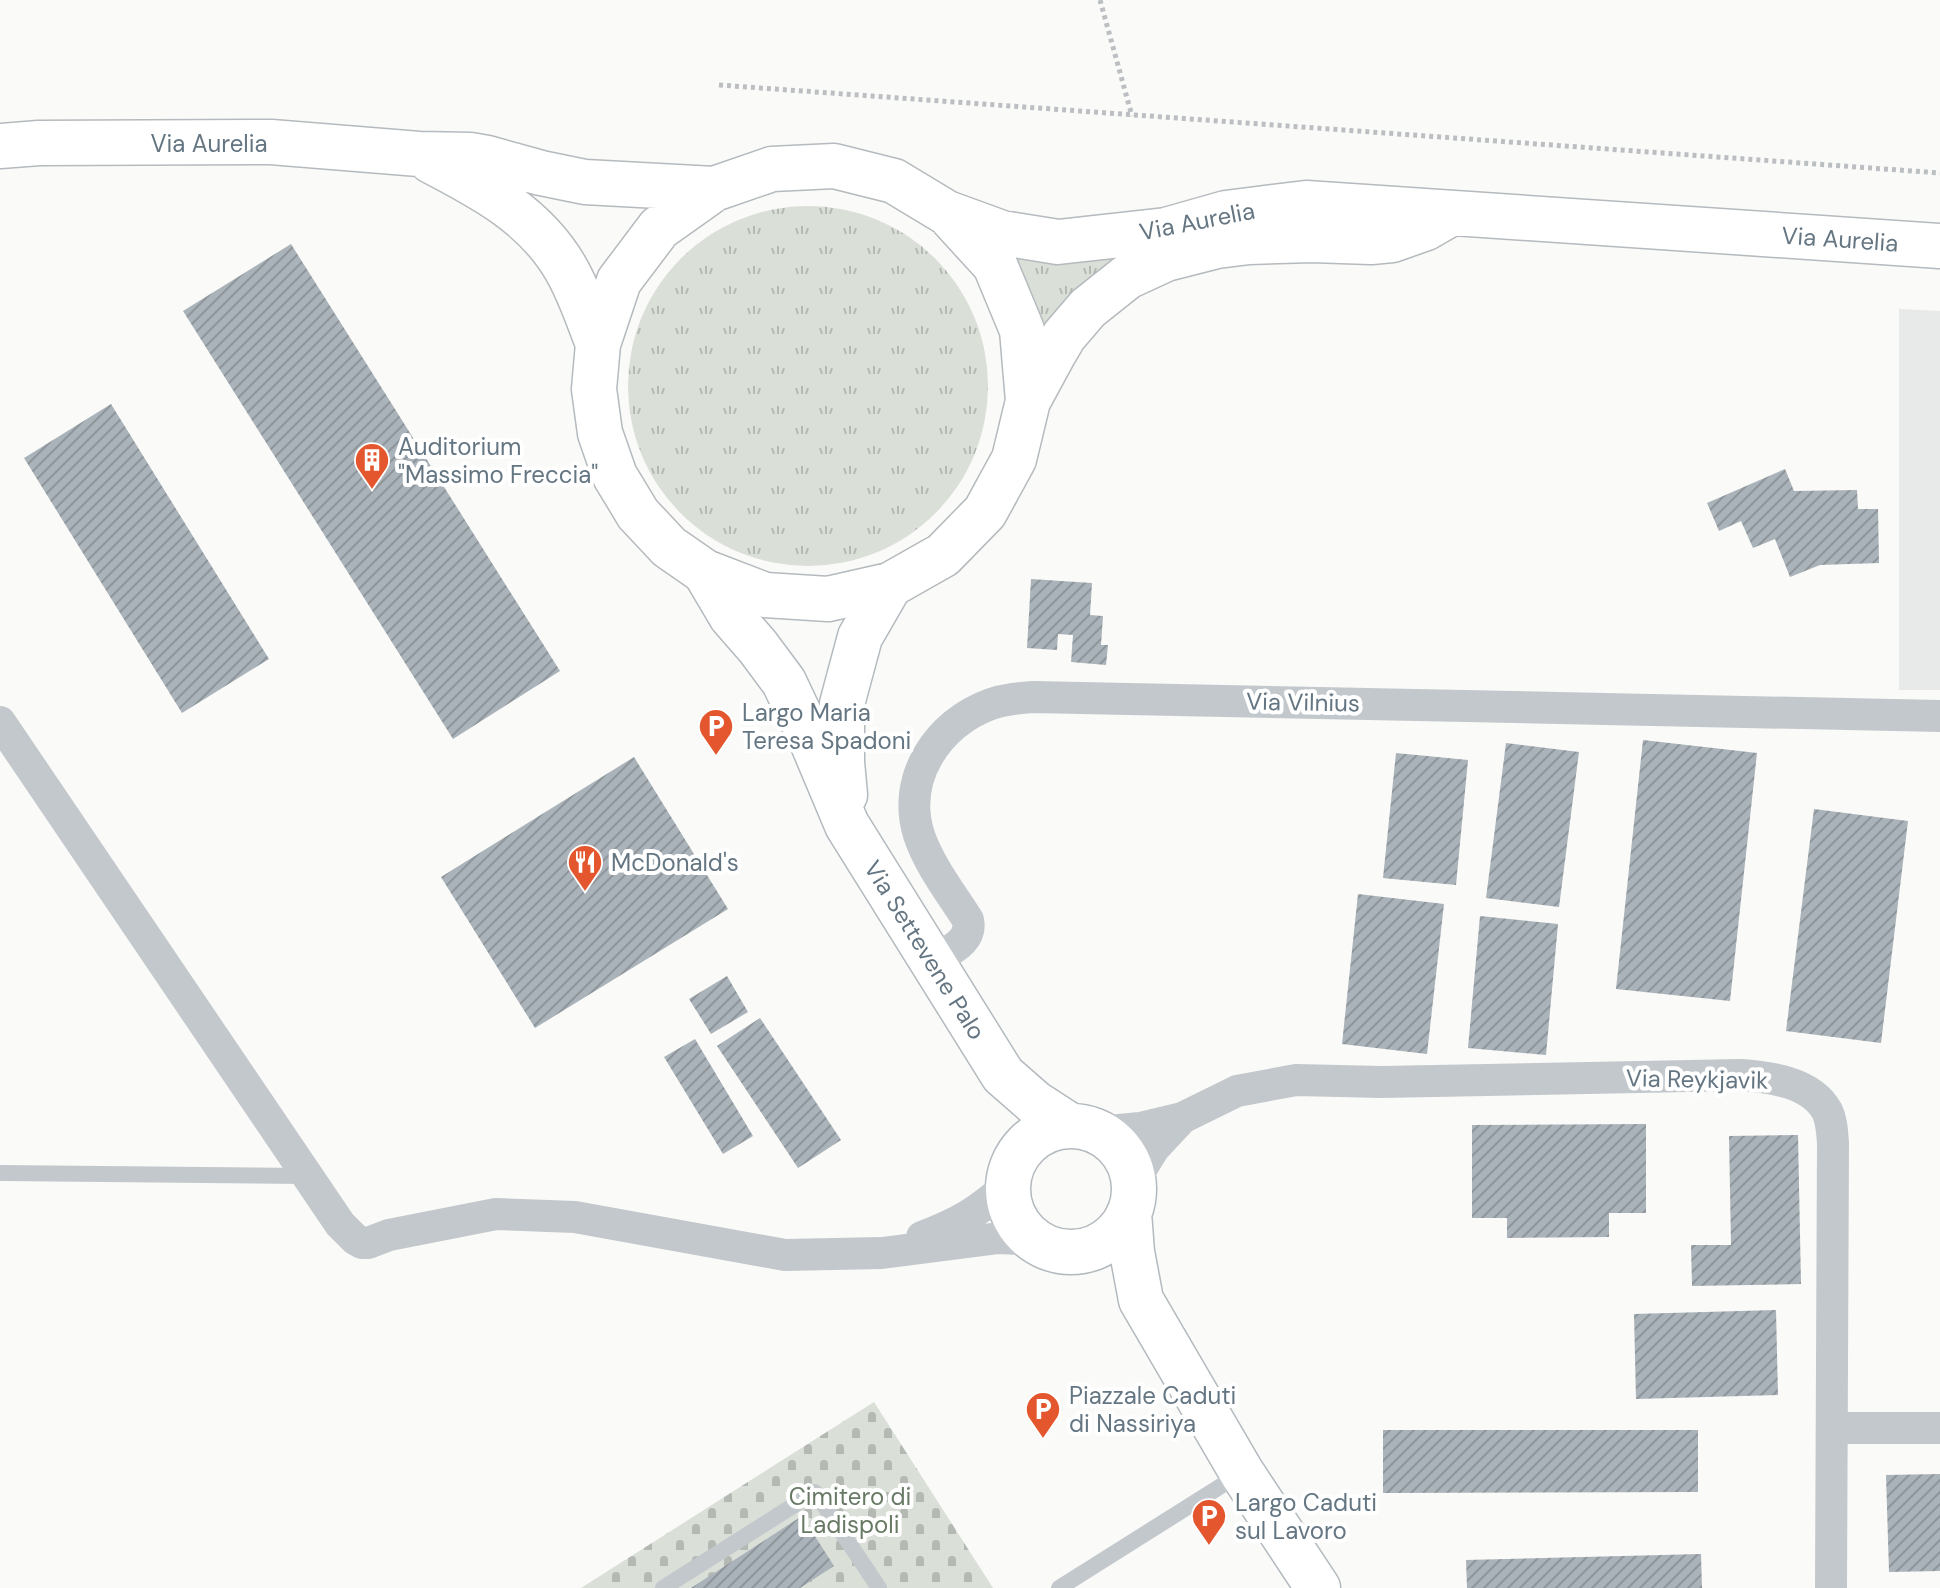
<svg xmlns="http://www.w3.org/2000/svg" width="1940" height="1588" viewBox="0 0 1940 1588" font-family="'DM Sans',sans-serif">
  <defs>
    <pattern id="grass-tufts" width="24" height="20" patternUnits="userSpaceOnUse" patternTransform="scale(2)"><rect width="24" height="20" fill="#dadfd7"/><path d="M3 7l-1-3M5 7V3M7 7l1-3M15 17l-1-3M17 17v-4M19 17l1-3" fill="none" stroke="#b4b9b4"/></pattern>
    <pattern id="cemetery-stones" width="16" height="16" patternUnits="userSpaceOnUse" patternTransform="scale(2)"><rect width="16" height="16" fill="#dadfd7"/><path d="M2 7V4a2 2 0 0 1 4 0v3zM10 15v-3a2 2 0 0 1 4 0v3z" fill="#b4b9b4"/></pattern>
    <pattern id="building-hatch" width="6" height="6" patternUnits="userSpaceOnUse" patternTransform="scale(2)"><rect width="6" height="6" fill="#aab3b9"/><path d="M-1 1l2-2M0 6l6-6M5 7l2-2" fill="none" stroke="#8e969c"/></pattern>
  </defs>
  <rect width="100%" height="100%" fill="#fafaf8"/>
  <!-- built -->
  <path fill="#e8e9e9" d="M1899 309 1940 311V690H1899Z"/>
  <!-- grass -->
  <path fill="url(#grass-tufts)" d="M628 386a180 180 0 1 1 360 0a180 180 0 1 1-360 0Z
    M1009 253 1122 256C1087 277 1067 301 1042 331Z"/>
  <!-- cemetery -->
  <path fill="url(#cemetery-stones)" d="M874 1402 993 1588H581Z"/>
  <!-- building -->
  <path fill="url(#building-hatch)" d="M291 244 560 671 453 739 183 311Z
    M111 404 269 659 182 713 24 458Z
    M1785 469 1794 491 1857 490 1858 509H1878L1879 563 1820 565 1790 577 1775 539 1753 548 1741 521 1719 531 1707 503Z
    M1031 579 1092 583 1090 615 1103 616 1101 645H1108L1106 665 1071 662 1073 635 1058 634 1057 650 1027 648Z
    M1643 740 1757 753 1730 1001 1616 989Z
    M1506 743 1579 752 1559 907 1486 898Z
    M1396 753 1468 760 1456 885 1383 878Z
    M634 757 728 909 535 1028 441 877Z
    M1814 809 1908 821 1881 1043 1786 1031Z
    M1358 894 1444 904 1427 1054 1342 1044Z
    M1480 916 1558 924 1546 1055 1468 1048Z
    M727 976 748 1012 711 1034 689 999Z
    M760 1018 841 1140 798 1168 717 1046Z
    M695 1039 753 1136 723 1154 664 1057Z
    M1646 1124V1213H1609V1237L1507 1238V1218H1472V1125Z
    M1798 1135 1801 1284 1692 1286 1691 1245H1731L1729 1136Z
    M1776 1310 1778 1395 1636 1399 1634 1314Z
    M1383 1430H1698V1492L1383 1493Z
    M1940 1474V1571L1889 1572 1886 1475Z
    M802 1516 834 1566 800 1588H691Z
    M1701 1554 1702 1588H1467L1466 1560Z"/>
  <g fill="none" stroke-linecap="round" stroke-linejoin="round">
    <!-- secondary casing -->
    <g stroke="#b3babf" stroke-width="47">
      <path id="secondary" d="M705 572 731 616 758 647 784 682 810 737 847 825 1003 1075 1035 1103 1069 1125
        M845 795 842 762V704L860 637 890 585
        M1008 1189a63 63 0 1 1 126 0a63 63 0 1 1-126 0Z
        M1129 1213 1132 1252 1141 1300 1242 1473 1318 1588"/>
    </g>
    <!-- primary casing -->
    <g stroke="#b5babe" stroke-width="47">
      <path id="primary" d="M0 146 39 143 271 142 419 154 470 155 487 158 541 173 585 182 714 189
        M431 161C483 188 536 216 566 269 580 293 588 319 598 344
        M1452 213 1426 228 1392 240 1371 242 1312 240 1249 242 1217 246 1166 259 1127 277 1088 308 1064 336 1054 353 1028 401 1014 459 985 512 943 555 890 585 828 599 765 595 705 572 669 547 638 514 615 476 600 433 594 389 598 344 619 281 659 228 714 189 772 169 834 166 894 181 947 213 1002 233 1058 242 1166 230 1226 213 1306 203 1940 246
        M952 218 995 265 1022 330 1028 401"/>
    </g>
    <!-- path -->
    <path stroke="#bbbfc2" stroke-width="5" stroke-dasharray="4 4" stroke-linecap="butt" d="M1100 0 1132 116
      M719 85 1940 173"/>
    <!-- lane -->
    <path stroke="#c3c8cc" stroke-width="16" d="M0 1173 306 1176
      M663 1588 815 1492 879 1588
      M1059 1588 1240 1474"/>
    <!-- street -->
    <path stroke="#c3c8cc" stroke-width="32" d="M0 722 340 1224 355 1239 362 1243H368L389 1235 496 1214 575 1217 785 1255 882 1253 999 1238 1034 1240
      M932 962C948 951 973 942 968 920 951 893 929 865 919 835 901 778 938 723 991 704 1005 699 1019 698 1033 697L1940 716
      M1099 1132 1140 1128 1182 1118 1237 1091 1296 1080 1382 1082 1740 1075C1770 1077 1811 1082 1827 1111 1832 1121 1832 1132 1833 1143L1831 1588
      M1134 1181 1154 1148 1182 1118
      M922 1237C959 1223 978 1212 1007 1186
      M1832 1428H1940"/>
    <!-- secondary -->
    <use href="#secondary" stroke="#fff" stroke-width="44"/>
    <!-- primary -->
    <use href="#primary" stroke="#fff" stroke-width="44"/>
  </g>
  <!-- icons -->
  <defs>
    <g id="building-pin" transform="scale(1.8)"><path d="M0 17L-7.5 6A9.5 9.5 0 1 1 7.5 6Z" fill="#e4572e" stroke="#fff"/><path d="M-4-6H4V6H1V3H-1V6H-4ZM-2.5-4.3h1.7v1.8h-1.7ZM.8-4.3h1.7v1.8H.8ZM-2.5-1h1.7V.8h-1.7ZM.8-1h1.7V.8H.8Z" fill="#fff"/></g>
    <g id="parking-pin" transform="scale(1.8)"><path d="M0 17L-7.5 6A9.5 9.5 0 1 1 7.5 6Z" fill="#e4572e" stroke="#fff"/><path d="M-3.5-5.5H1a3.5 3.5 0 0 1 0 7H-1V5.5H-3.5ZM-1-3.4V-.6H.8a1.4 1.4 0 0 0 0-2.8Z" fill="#fff"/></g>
    <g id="restaurant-pin" transform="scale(1.8)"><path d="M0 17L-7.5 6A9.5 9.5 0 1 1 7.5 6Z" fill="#e4572e" stroke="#fff"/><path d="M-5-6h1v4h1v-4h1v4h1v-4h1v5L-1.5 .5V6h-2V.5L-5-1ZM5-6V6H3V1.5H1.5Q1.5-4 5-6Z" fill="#fff"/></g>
  </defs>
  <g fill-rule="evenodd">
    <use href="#building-pin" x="372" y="460"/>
    <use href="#parking-pin" x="716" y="726"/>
    <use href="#restaurant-pin" x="585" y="862"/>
    <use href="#parking-pin" x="1043" y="1409"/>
    <use href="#parking-pin" x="1209" y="1516"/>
  </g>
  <g text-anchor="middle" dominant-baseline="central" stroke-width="8" stroke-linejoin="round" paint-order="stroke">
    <!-- street labels -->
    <g font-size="24" fill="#657683" stroke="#fff">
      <text x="209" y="143">Via Aurelia</text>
      <text transform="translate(1197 221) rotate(-11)">Via Aurelia</text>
      <text transform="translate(1840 239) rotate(4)">Via Aurelia</text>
      <text transform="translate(1303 702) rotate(1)">Via Vilnius</text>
      <text transform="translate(925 950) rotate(58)">Via Settevene Palo</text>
      <text transform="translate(1697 1079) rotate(1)">Via Reykjavik</text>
    </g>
    <!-- poi labels -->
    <g font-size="24" fill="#657683" stroke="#fff" text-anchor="start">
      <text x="398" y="446">Auditorium<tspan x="398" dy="28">"Massimo Freccia"</tspan></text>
      <text x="742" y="712">Largo Maria<tspan x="742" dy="28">Teresa Spadoni</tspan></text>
      <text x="611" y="862">McDonald's</text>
      <text x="1069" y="1395">Piazzale Caduti<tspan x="1069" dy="28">di Nassiriya</tspan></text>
      <text x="1235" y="1502">Largo Caduti<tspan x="1235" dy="28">sul Lavoro</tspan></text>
    </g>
    <!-- park labels -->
    <g font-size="24" fill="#687a64" stroke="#fff">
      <text x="850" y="1496">Cimitero di<tspan x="850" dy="28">Ladispoli</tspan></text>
    </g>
  </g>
</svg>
